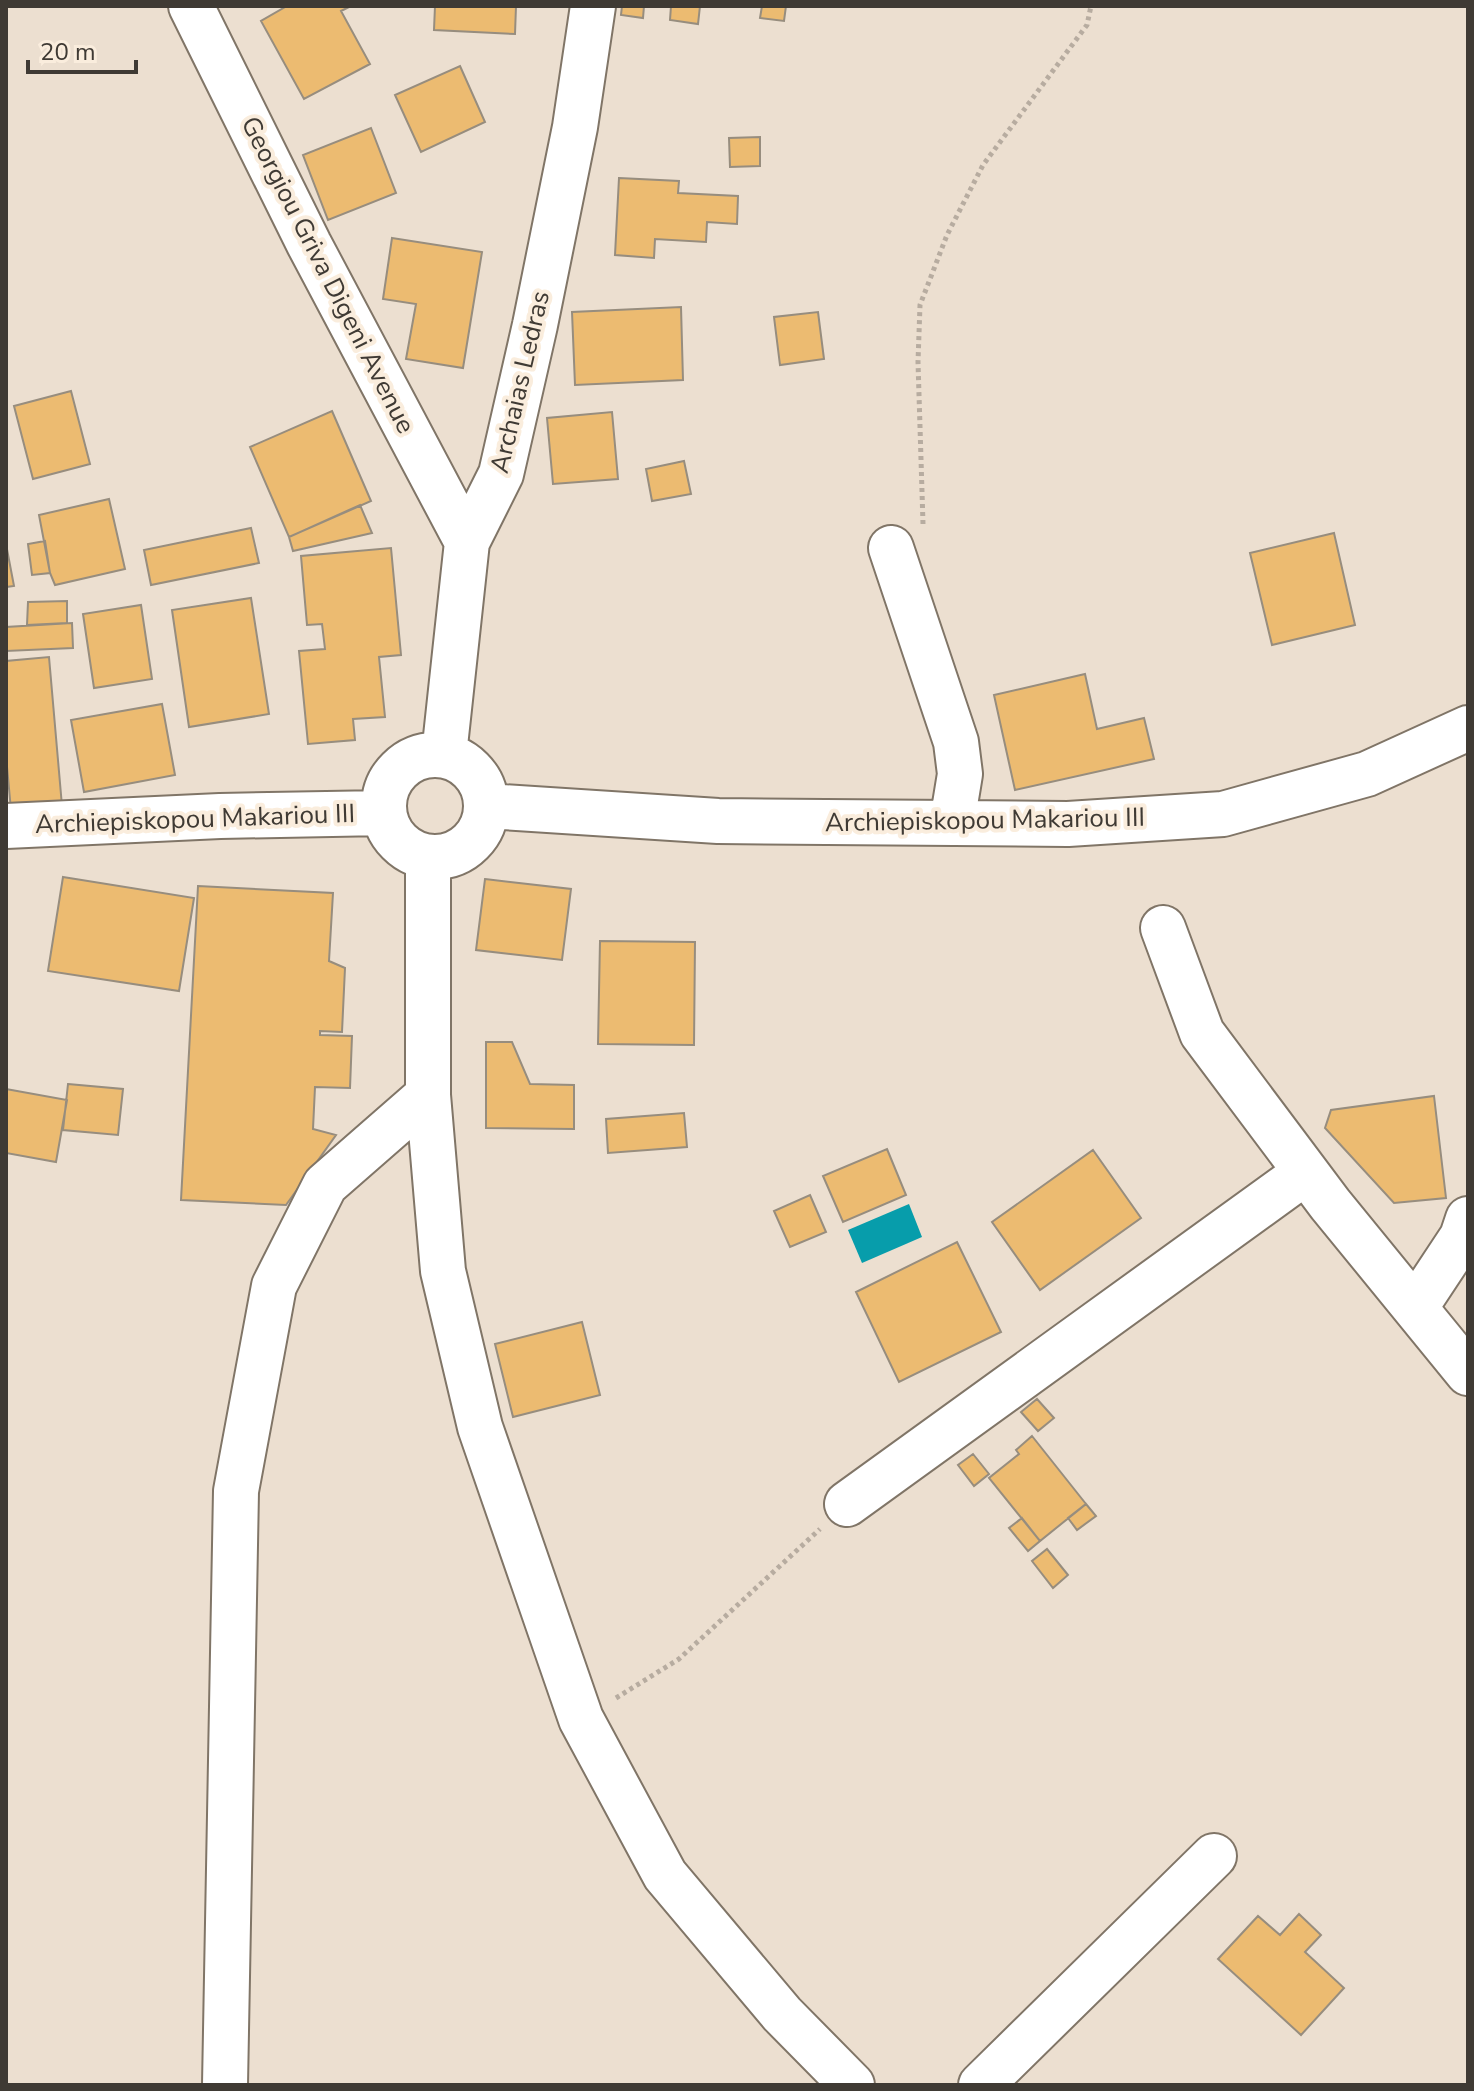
<svg xmlns="http://www.w3.org/2000/svg" width="1474" height="2091" viewBox="0 0 1474 2091" font-family="'Nunito Sans',sans-serif">
  <rect width="100%" height="100%" fill="#ecdfd0"/>
  <!-- water -->
  <path fill="#079dab" d="M909 1204 922 1237 862 1263 848 1230Z"/>
  <!-- building -->
  <path fill="#ecbb71" stroke="#978d7e" stroke-width="2" d="M287 6H351L341 11 370 64 304 99 261 21Z
    M435 6H516L515 34 434 30Z
    M622 6H644L643 18 621 15Z
    M671 6H700L698 24 670 20Z
    M762 6H786L784 21 760 18Z
    M460 66 485 122 421 152 395 95Z
    M371 128 396 193 328 220 303 155Z
    M760 137V166L730 167 729 138Z
    M619 178 679 181 678 193 738 196 737 224 707 222 706 242 655 239 654 258 615 255Z
    M392 238 482 252 463 368 406 359 416 304 383 299Z
    M681 307 683 380 575 385 572 312Z
    M818 312 824 359 780 365 774 317Z
    M71 391 90 464 33 479 14 406Z
    M332 411 371 501 289 537 250 447Z
    M612 412 618 479 553 484 547 418Z
    M684 461 691 494 652 501 646 469Z
    M109 499 125 569 55 585 50 573 39 515Z
    M360 505 372 533 293 551 289 537Z
    M251 528 259 563 151 585 144 550Z
    M1334 533 1355 625 1272 645 1250 553Z
    M45 541 50 573 32 575 28 544Z
    M6 544 14 586 6 587Z
    M391 548 401 655 379 657 385 717 353 719 355 740 308 744 299 651 325 649 322 624 307 625 301 556Z
    M251 598 269 714 189 727 172 610Z
    M67 601V623L27 625 28 602Z
    M141 605 152 679 94 688 83 614Z
    M72 623 73 648 6 651V627Z
    M49 657 62 806 11 810 6 756V661Z
    M1085 674 1097 729 1144 718 1154 759 1015 790 994 695Z
    M162 704 175 775 84 792 71 720Z
    M63 877 194 898 179 991 48 971Z
    M485 879 571 889 562 960 476 950Z
    M198 886 333 893 329 961 345 968 342 1032 320 1031V1035L352 1036 350 1088 315 1087 313 1129 336 1135 286 1205 181 1200Z
    M600 941 695 942 694 1045 598 1044Z
    M486 1042H512L530 1084 574 1085V1129L486 1128Z
    M68 1084 123 1089 118 1135 63 1130Z
    M6 1089 67 1100 56 1162 6 1153Z
    M1434 1096 1446 1198 1394 1203 1325 1128 1331 1110Z
    M684 1113 687 1147 608 1153 606 1119Z
    M887 1149 906 1195 843 1222 823 1176Z
    M1093 1150 1141 1218 1040 1290 992 1222Z
    M810 1195 826 1232 790 1247 774 1211Z
    M957 1242 1001 1332 899 1382 856 1292Z
    M582 1322 600 1395 513 1417 495 1344Z
    M1037 1399 1054 1418 1038 1431 1021 1412Z
    M1032 1436 1086 1504 1040 1541 989 1478 1019 1454 1016 1450Z
    M973 1454 989 1474 974 1486 958 1465Z
    M1086 1504 1096 1516 1077 1530 1068 1518Z
    M1022 1518 1040 1541 1028 1551 1009 1528Z
    M1047 1549 1068 1575 1053 1588 1032 1561Z
    M1299 1914 1321 1935 1305 1952 1344 1988 1301 2035 1218 1959 1258 1916 1280 1935Z"/>
  <g fill="none" stroke-linecap="round" stroke-linejoin="round">
    <!-- minor casing -->
    <g stroke="#807567" stroke-width="48">
      <path id="minor" d="M191 6 309 244 467 542
        M891 548 956 742 960 774 952 823
        M384 806a51 51 0 1 1 102 0a51 51 0 1 1-102 0Z
        M444 755 467 542 501 474 535 325 575 127 593 6
        M487 806 718 821 1068 824 1223 814 1367 774 1468 728
        M6 826 220 816 384 813
        M428 857V1095L443 1271 480 1427 581 1719 665 1875 782 2014 852 2085
        M1163 928 1202 1033 1330 1204 1468 1373
        M1415 1308 1462 1237 1468 1219
        M847 1504 1306 1172
        M225 2085 236 1491 274 1286 325 1185 428 1095
        M981 2085 1214 1856"/>
    </g>
    <!-- path -->
    <path stroke="#b7aca0" stroke-width="5" stroke-dasharray="4 4" stroke-linecap="butt" d="M923 524 918 362 920 305 947 235 983 165 1087 25 1091 6
      M616 1698 679 1659 820 1529"/>
    <!-- minor -->
    <use href="#minor" stroke="#fff" stroke-width="44"/>
  </g>
  <g text-anchor="middle" dominant-baseline="central" stroke-width="8" stroke-linejoin="round" paint-order="stroke">
    <!-- street labels -->
    <g font-size="26" fill="#3f3a34" stroke="#faeddd">
      <text transform="translate(328 275) rotate(63)">Georgiou Griva Digeni Avenue</text>
      <text transform="translate(520 382) rotate(-77)">Archaias Ledras</text>
      <text transform="translate(195 819) rotate(-2)">Archiepiskopou Makariou III</text>
      <text transform="translate(985 820) rotate(-1)">Archiepiskopou Makariou III</text>
    </g>
  </g>
  <!-- border -->
  <rect width="1474" height="2091" fill="none" stroke="#3f3a34" stroke-width="16"/>
  <!-- scale -->
  <path d="M28 60v12h108v-12" fill="none" stroke="#3f3a34" stroke-width="4"/>
  <text x="40" y="60" font-size="24" fill="#3f3a34" stroke="#faeddd" stroke-width="6" paint-order="stroke">20 m</text>
</svg>
